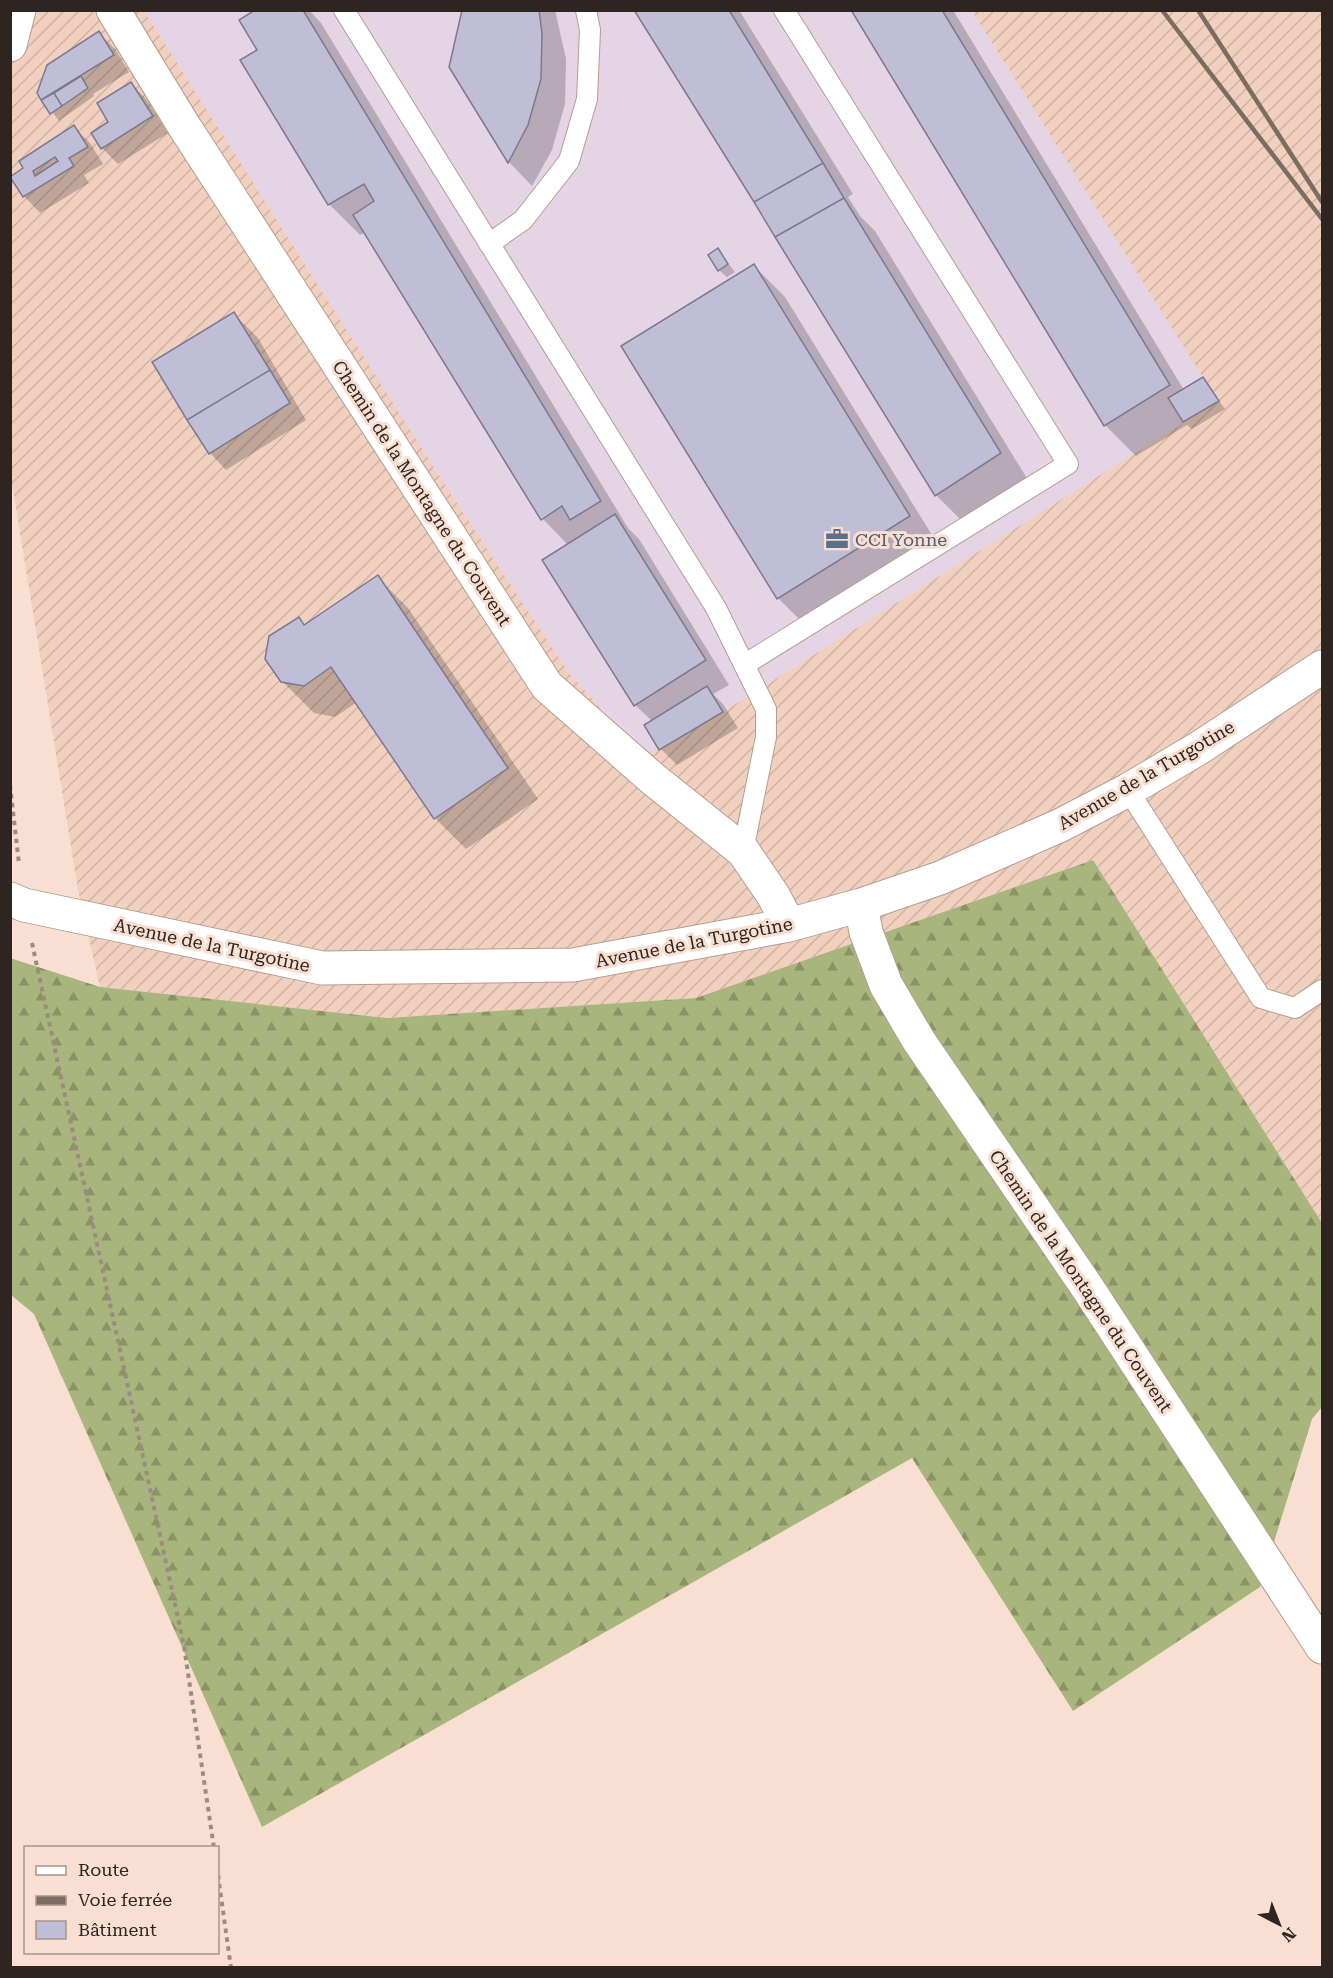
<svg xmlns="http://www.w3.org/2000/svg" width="1333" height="1978" viewBox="0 0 1333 1978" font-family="'Roboto Serif',serif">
  <defs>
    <pattern id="industrial-furrows" width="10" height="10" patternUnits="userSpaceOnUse" patternTransform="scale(1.5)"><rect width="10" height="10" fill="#f1d0bf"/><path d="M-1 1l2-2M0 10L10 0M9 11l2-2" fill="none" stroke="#cfb2a4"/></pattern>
    <pattern id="forest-firs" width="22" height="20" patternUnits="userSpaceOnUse" patternTransform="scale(1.5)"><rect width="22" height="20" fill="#a8b57c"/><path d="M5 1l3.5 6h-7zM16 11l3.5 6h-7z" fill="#899365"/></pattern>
  </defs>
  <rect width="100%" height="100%" fill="#f8dfd2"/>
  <!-- commercial -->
  <path fill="#e5d4e6" d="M144 11H972L1219 401 723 712 659 750 647 751 605 713 569 673 447 488Z"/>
  <!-- industrial -->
  <path fill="url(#industrial-furrows)" d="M10 11H144L447 488 569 673 605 713 647 751 659 750 723 712 1218 401 972 11H1322V1223L1093 860 696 998 387 1018 100 987 78 890 11 477Z"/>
  <!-- forest -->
  <path fill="url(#forest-firs)" d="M1093 860 1322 1223V1407L1312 1419 1260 1587 1073 1711 912 1458 262 1827 34 1314 11 1295 10 958 100 987 387 1018 696 998Z"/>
  <!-- shadow -->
  <path fill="#0003" d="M258 10H309L321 23 628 528 639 539 729 685 713 694 723 704 738 728 677 765 661 749 646 725 652 721 635 705 568 545 543 519 366 232 360 235 329 204 259 51Z
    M464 10H555L566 59 565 104 552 150 532 186 509 162 451 67Z
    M636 10H739L853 194 848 197 860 216 875 231 1031 485 967 526 936 495Z
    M852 10H953L1184 390 1203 379 1225 409 1192 429 1187 425 1136 456 1105 425Z
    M99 33 115 49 129 72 93 94 94 96 59 121 39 93Z
    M131 84 147 100 168 133 118 164 102 148Z
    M74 127 90 143 103 164 84 175 89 183 40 213 24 196 25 169Z
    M718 250 735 272 727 277 719 270Z
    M754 266 785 297 940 548 809 629 778 598Z
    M234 314 258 338 306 420 226 470 210 453Z
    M377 577 408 608 538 799 466 849 435 818 357 702 335 717 314 713 282 681 298 619 306 626Z"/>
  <!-- building -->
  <path fill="#c0bed6" stroke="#7c798f" stroke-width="1.5" fill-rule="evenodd" d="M255 10H303L601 501 570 520 562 506 541 520 353 215 374 201 364 184 328 205 240 60 257 50 239 20Z
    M462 10H539L542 33 541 79 528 125 508 163 449 67Z
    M634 10H729L823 163 754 202Z
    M851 10H942L1170 385 1104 426Z
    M99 31 114 55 41 100 37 93 47 65Z
    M81 76 88 88 62 106 54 93Z
    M131 82 153 116 101 149 91 133 108 122 97 103Z
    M54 93 62 106 50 114 41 100Z
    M74 125 88 147 69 158 74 166 23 197 10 177 23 168 19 161ZM55 157 58 161 35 176 33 171Z
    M823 163 844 198 775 237 754 202Z
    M844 198 1001 453 935 496 775 237Z
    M718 248 728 264 718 271 708 255Z
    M754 264 910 516 777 599 621 346Z
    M234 312 270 370 187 420 152 362Z
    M270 370 290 403 209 454 187 420Z
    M1203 377 1219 401 1183 422 1168 398Z
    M615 514 706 660 634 706 542 560Z
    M378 575 508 768 434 819 331 667 304 686 281 682 265 659 269 636 299 617 304 625Z
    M707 686 723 712 659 750 644 725Z"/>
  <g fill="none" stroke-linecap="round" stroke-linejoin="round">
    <!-- lane casing -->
    <g stroke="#b59d91" stroke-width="22">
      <path id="lane" d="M344 10 716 608 766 709V737L743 851
        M489 244 523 220 569 161 587 99 590 30 586 10
        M744 665 1068 464 784 10
        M1128 790 1261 998 1295 1008 1322 990"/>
    </g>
    <!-- street casing -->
    <g stroke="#b59d91" stroke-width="35">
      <path id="street" d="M113 10 184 126 547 686 653 779 743 851 773 895 789 925
        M10 45 19 10
        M10 899 24 905 322 968 573 965 789 925 861 905 940 878 1061 825 1128 790 1199 748 1322 667
        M861 905 866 932 886 985 919 1041 1087 1287 1322 1647"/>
    </g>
    <!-- path -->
    <path stroke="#9d8b82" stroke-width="4" stroke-dasharray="4.5 4.5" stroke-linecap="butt" d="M10 785 19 864
      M32 943 184 1646 214 1848
      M218 1875 231 1968"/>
    <!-- lane -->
    <use href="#lane" stroke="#fff" stroke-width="20"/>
    <!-- street -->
    <use href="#street" stroke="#fff" stroke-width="33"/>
    <!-- rail -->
    <path stroke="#7b6c64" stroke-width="4.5" d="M1162 10 1322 219
      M1198 10 1322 202"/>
  </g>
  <!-- icons -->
  <defs>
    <g id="office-bare" transform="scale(1.8)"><path d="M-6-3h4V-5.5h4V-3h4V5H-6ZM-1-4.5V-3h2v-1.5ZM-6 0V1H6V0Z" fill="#5c6f8a" stroke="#f8dfd2" stroke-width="2.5" paint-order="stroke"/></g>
  </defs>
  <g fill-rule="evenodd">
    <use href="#office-bare" x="837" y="539"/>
  </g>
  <g text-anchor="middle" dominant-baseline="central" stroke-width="6" stroke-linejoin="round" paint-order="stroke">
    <!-- street labels -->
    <g font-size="18" fill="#2e2520" stroke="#f8dfd2">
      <text transform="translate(422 493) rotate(57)">Chemin de la Montagne du Couvent</text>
      <text transform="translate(1146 775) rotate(-30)">Avenue de la Turgotine</text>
      <text transform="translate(694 942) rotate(-11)">Avenue de la Turgotine</text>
      <text transform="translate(212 945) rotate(12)">Avenue de la Turgotine</text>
      <text transform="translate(1081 1281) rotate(56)">Chemin de la Montagne du Couvent</text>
    </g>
    <!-- service labels -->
    <g font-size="18" fill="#4e5e75" stroke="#f8dfd2" text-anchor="start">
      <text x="855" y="539">CCI Yonne</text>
    </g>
  </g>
  <!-- border -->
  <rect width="1333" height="1978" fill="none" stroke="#2e2520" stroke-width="24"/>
  <!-- legend -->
  <rect x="24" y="1846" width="195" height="108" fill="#f8dfd2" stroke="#a7958b" stroke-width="1.5"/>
  <rect x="36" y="1866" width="30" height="9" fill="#ffffff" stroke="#a7958b" stroke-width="1.5"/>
  <text x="78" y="1876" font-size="18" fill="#2e2520">Route</text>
  <rect x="36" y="1896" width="30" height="9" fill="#7b6c64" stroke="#a7958b" stroke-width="1.5"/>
  <text x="78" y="1906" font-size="18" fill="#2e2520">Voie ferrée</text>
  <rect x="36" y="1921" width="30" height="18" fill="#c0bed6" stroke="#a7958b" stroke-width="1.5"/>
  <text x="78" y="1936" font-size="18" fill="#2e2520">Bâtiment</text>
  <!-- north arrow -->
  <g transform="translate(1279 1924) rotate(138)" stroke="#f8dfd2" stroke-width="4.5" paint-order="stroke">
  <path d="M0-4.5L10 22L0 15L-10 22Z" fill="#2e2520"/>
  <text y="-9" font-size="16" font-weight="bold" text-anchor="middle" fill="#2e2520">N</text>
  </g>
</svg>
